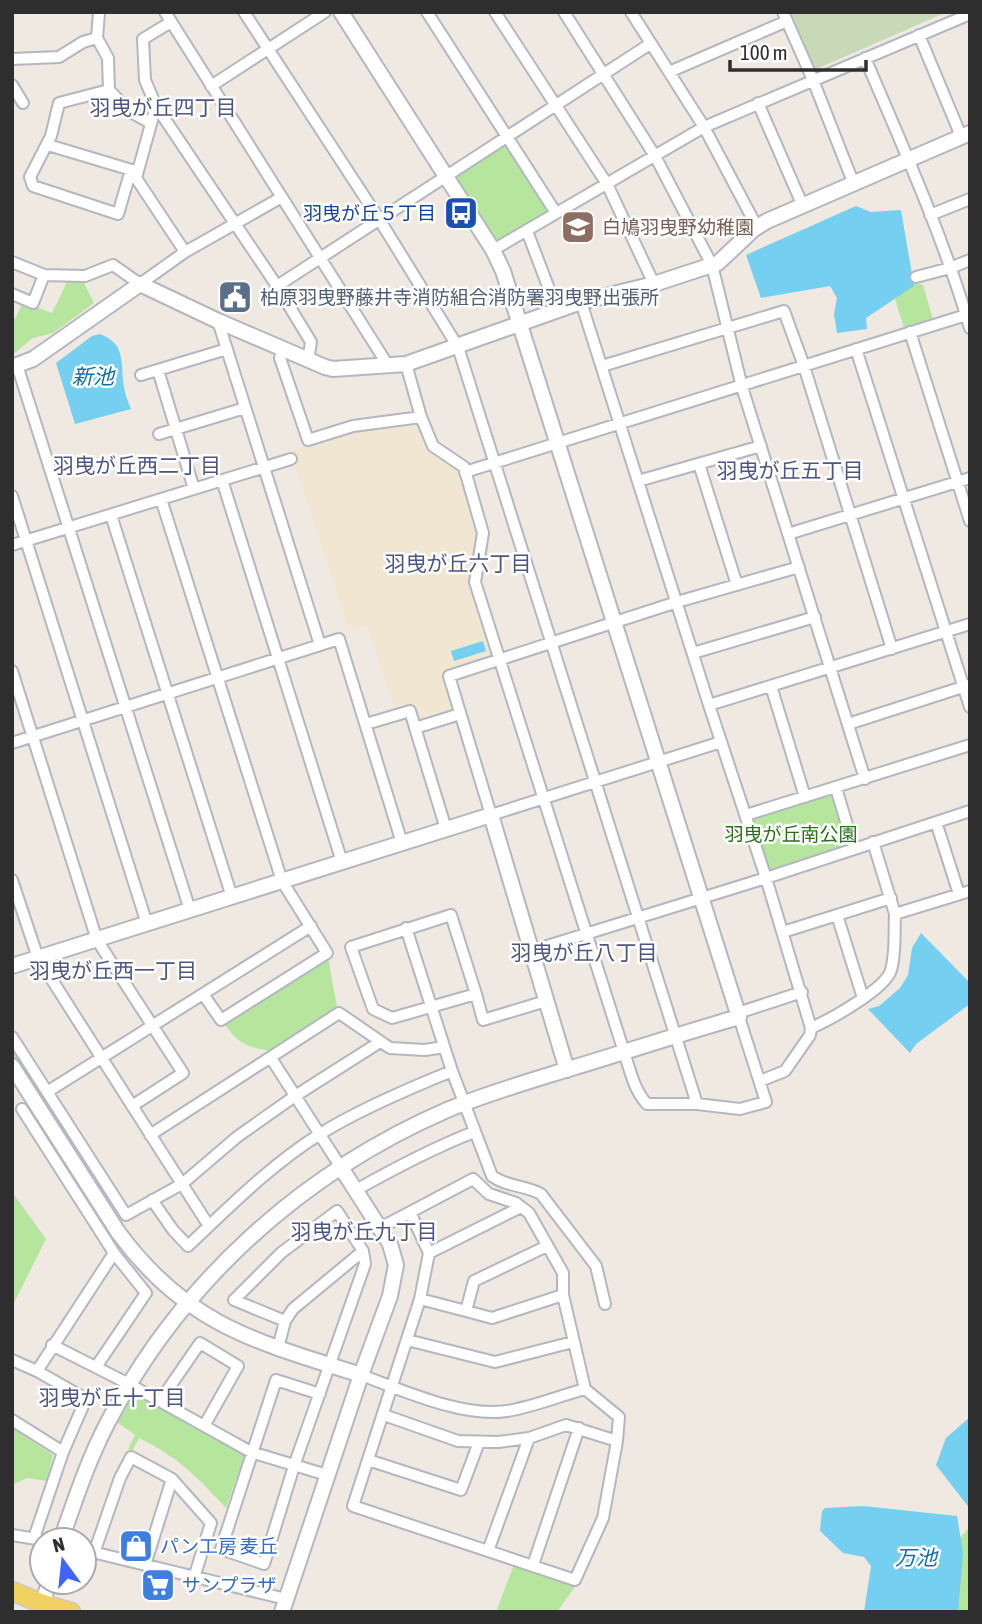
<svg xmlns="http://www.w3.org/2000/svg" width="982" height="1624" viewBox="0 0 982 1624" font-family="'Asap Condensed','Noto Sans JP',sans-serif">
  <rect width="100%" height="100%" fill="#efe9e1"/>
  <!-- education -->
  <path fill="#f0e6d1" d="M418 424 426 447 458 471 480 533 470 581 494 656 442 674 454 711 418 722 413 703 395 709 367 625 349 630 291 451 350 431Z"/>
  <!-- green -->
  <path fill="#b6e59e" d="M506 143 551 211 495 245 451 178Z
    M68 280 83 281 94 303 53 333 33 338 12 355V318L15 319 23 302 52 313Z
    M914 283 923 285 933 319 904 328 895 299Z
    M835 790 852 846 766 875 746 815Z
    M328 957 337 1007 271 1051C247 1047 238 1044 224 1023Z
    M12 1043 73 1138 71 1142H66L12 1058Z
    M12 1192 46 1239 12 1307Z
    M131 1389 245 1454 226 1508C197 1477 178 1457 139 1438L132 1451 128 1449 135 1435 114 1420Z
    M12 1428 53 1455 47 1481 27 1478 12 1485Z
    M968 1529H970V1612H946L954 1544Z
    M514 1565 576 1585 557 1612H504L497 1609Z"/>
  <!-- cemetery -->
  <path fill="#c8d9b8" d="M787 12H947L812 71Z"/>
  <!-- water -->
  <path fill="#75cff0" d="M856 206 871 212 901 210 914 286 866 318 867 329 837 333 834 314 837 298 830 286 761 298 746 255Z
    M100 334C127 344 120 364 124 387 125 394 128 402 131 409L75 424 56 363 92 336Z
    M483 641 486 651 454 661 451 651Z
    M921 933 970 983V1004L916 1044 910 1053 868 1009 879 1006 900 988 908 975 912 948Z
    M970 1417V1509L936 1465 946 1438Z
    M863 1506 957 1516 963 1553 958 1612H864L871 1566 864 1557 843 1553 820 1531 822 1511 825 1508Z"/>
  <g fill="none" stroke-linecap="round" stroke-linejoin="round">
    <!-- minor casing -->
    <g stroke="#b4b7c1" stroke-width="14">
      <path id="minor" d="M99 12 97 38 108 58 109 90 129 111 151 123
        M165 12 389 367
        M244 12 379 219 458 347 697 1104
        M427 12 556 213
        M495 12 607 184 654 284
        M564 12 655 156 712 265 742 387 865 779
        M631 12 704 127 757 227
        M783 12 813 80 853 182
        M171 22 143 39 145 80 156 106 277 286 311 342 308 361
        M919 35 961 136
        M865 58C903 147 943 236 970 328
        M12 59 59 57 83 42 97 38
        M669 72 787 21
        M12 85 23 103
        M211 86 325 12
        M109 90 59 103 51 136 30 177 33 186 118 214 131 170
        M758 103 802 204
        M156 106 136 178 185 252
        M48 145 135 171
        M930 215 970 199
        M527 231 557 310
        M493 250 704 127 970 14
        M12 262 44 275 85 276 113 265 140 284 185 252 282 197
        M916 277 950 268 970 260
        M277 286 650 44
        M12 294 33 303 44 275
        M581 302 709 705 766 878 811 1028 810 1035 785 1071 760 1081
        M218 321 320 645
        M910 332 970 521
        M282 349 280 358 308 440 353 426 421 417
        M856 349 970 707
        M406 364 421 417 433 446 464 467 483 533 475 582 624 1052C630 1070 634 1090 647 1104H697L740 1109 766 1102 739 1017
        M17 365 190 910
        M602 366 784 311 804 366 892 649
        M158 370 194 489
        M141 375 227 349
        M159 434 245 408
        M699 464 737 585
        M465 472 966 315
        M222 480 342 862
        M638 481 761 446
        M12 496 147 924
        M161 499 282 881 327 953 221 1020 203 994
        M111 515 232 897
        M788 534 970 478
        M12 545 291 459
        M693 653 815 617
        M12 671 97 940 183 1073 132 1106
        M771 686 805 797
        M709 705 970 624
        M366 724 410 711 446 829
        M848 724 969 685
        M415 728 460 714
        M721 742 491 815 449 676 677 602 799 567
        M12 743 339 639 402 843
        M836 788 854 848
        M746 815 970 745
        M936 822 959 894
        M873 842 895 914
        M12 880 38 958 182 1184 126 1215 12 1037
        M451 915 476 994 392 1018 373 1009 351 947Z
        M837 915 863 998
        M406 928 452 1071 492 1176C507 1187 525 1185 541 1194L596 1266 605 1304
        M783 932 891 898
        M531 951 766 878 970 811
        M476 994 483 1020 546 1001
        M738 1013 802 992
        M811 1028C829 1020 886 989 891 970 896 953 894 932 895 914L970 891
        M271 1058 340 1166
        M47 1092 311 926
        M22 1109 114 1253 146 1293 96 1367
        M150 1135 339 1013 390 1048 425 1050 444 1047
        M356 1190C395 1168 433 1148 474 1132
        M152 1200 173 1230 188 1246C229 1207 272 1164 320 1134 358 1110 410 1088 452 1071
        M209 1226 182 1184 237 1137 295 1096 380 1042
        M380 1228 473 1179 489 1194 516 1203 529 1213 563 1273V1295L585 1389 619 1417 617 1441 603 1518 575 1580 353 1506 420 1299 429 1253 410 1212
        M429 1253 521 1207
        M420 1299 466 1311 474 1281 547 1246
        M466 1311 492 1318 563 1295
        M285 1321 234 1300 281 1253 337 1211 363 1251
        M407 1340 495 1362 573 1342
        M52 1345 129 1384 251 1452 327 1475
        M278 1348 285 1321 293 1309 363 1251 365 1264 294 1466 264 1564 221 1549 276 1380 320 1394
        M12 1360 37 1371 86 1399 63 1452 34 1538
        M37 1371 114 1253
        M361 1375C402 1390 463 1418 507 1411 533 1407 559 1396 585 1389
        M160 1401 200 1343 238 1366 204 1426
        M384 1415 458 1441 498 1442 529 1438 566 1425 617 1441
        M12 1420 63 1452
        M368 1460 461 1490 479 1442
        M12 1535 43 1540
        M84 1550 286 1599
        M488 1551 529 1438
        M94 1553 120 1478 131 1457 172 1479 211 1523 194 1578
        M145 1565 172 1479
        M533 1565 579 1428"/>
    </g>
    <!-- tertiary casing -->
    <g stroke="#b4b7c1" stroke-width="18">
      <path id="tertiary" d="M12 367 33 359 140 284 218 321 325 367 333 369 406 364 581 302 654 284 712 265 718 263 754 229 767 221 970 133
        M12 966 491 815 567 1070
        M12 1066 118 1232C186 1325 257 1342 361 1375
        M61 1540C75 1500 88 1460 108 1422 181 1282 302 1173 447 1110 488 1093 530 1081 572 1068 628 1051 683 1033 739 1017L503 271 493 250 341 12
        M40 1612 49 1582
        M282 1612 361 1375 390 1296 396 1265 390 1244 340 1166"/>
    </g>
    <!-- primary casing -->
    <g stroke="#c9c9c9" stroke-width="21">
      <path id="primary" d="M12 1591 43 1604 71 1612"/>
    </g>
    <!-- minor -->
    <use href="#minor" stroke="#fff" stroke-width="10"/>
    <!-- tertiary -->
    <use href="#tertiary" stroke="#fff" stroke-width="14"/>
    <!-- primary -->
    <use href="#primary" stroke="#f2d163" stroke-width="18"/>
  </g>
  <!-- icons -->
  <defs>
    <g id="bus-square" transform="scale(1.75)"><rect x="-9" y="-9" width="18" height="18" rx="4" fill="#1a4fb4" stroke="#fff"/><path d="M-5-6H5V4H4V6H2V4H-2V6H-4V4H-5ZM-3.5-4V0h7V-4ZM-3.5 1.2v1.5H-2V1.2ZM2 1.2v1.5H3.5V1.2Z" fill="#fff"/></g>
    <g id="school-square" transform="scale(1.75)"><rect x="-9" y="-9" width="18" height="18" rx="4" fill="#8d6e63" stroke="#fff"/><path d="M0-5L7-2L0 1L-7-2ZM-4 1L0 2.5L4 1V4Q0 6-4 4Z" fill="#fff"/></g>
    <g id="civic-square" transform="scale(1.75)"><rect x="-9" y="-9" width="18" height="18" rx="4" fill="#5c6f8a" stroke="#fff"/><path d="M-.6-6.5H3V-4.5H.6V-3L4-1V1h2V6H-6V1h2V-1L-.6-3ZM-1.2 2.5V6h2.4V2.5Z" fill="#fff"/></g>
    <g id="shop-square" transform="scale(1.75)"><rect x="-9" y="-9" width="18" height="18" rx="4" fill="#3f7fe0" stroke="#fff"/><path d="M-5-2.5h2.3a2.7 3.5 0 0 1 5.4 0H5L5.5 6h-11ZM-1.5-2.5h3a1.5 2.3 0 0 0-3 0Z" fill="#fff"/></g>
    <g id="supermarket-square" transform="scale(1.75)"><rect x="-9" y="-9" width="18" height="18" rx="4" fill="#3f7fe0" stroke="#fff"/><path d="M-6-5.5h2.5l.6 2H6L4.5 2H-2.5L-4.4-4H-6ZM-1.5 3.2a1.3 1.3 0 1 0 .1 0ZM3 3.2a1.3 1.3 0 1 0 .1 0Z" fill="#fff"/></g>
  </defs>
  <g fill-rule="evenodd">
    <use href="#bus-square" x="461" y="213"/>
    <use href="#school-square" x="578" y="227"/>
    <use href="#civic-square" x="235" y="297"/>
    <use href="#shop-square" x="136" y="1546"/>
    <use href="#supermarket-square" x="158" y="1585"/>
  </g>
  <g text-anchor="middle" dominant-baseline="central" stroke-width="5" stroke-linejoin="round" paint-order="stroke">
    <!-- transit labels -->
    <g font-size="19" fill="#164399" stroke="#fff" text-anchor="end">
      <text x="436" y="213">羽曳が丘５丁目</text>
    </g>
    <!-- education labels -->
    <g font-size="19" fill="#785e54" stroke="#fff" text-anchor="start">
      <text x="602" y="227">白鳩羽曳野幼稚園</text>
    </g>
    <!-- service labels -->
    <g font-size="19" fill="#4e5e75" stroke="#fff" text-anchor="start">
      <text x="260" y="297">柏原羽曳野藤井寺消防組合消防署羽曳野出張所</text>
    </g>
    <!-- park labels -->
    <g font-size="19" fill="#2c6e1b" stroke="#fff">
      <text x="791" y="834">羽曳が丘南公園</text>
    </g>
    <!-- shop labels -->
    <g font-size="19" fill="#366cbe" stroke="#fff" text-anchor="start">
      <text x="160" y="1546">パン工房 麦丘</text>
      <text x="182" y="1585">サンプラザ</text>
    </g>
    <!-- neighbourhood labels -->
    <g font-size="21" fill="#4d5680" stroke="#fff">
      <text x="163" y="107">羽曳が丘四丁目</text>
      <text x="137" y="465">羽曳が丘西二丁目</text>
      <text x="790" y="470">羽曳が丘五丁目</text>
      <text x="458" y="563">羽曳が丘六丁目</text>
      <text x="584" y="952">羽曳が丘八丁目</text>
      <text x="113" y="970">羽曳が丘西一丁目</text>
      <text x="364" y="1231">羽曳が丘九丁目</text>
      <text x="112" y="1397">羽曳が丘十丁目</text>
    </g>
    <!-- water labels -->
    <g font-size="21" font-style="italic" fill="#0d6fa3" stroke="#fff">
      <text x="93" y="376">新池</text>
      <text x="916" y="1557">万池</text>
    </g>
  </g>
  <!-- border -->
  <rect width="982" height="1624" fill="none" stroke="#2e2e2e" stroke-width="28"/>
  <!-- north arrow -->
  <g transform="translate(63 1561) rotate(345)"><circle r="33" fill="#ffffff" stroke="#ababab" stroke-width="2"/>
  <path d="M0-5L12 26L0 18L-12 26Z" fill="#4264fb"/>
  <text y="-10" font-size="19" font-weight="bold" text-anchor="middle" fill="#2e2e2e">N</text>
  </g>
  <!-- scale -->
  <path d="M730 60v10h136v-10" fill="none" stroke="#2e2e2e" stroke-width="3.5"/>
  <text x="740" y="60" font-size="21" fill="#2e2e2e" stroke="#ffffff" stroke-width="5" paint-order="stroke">100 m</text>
</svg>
